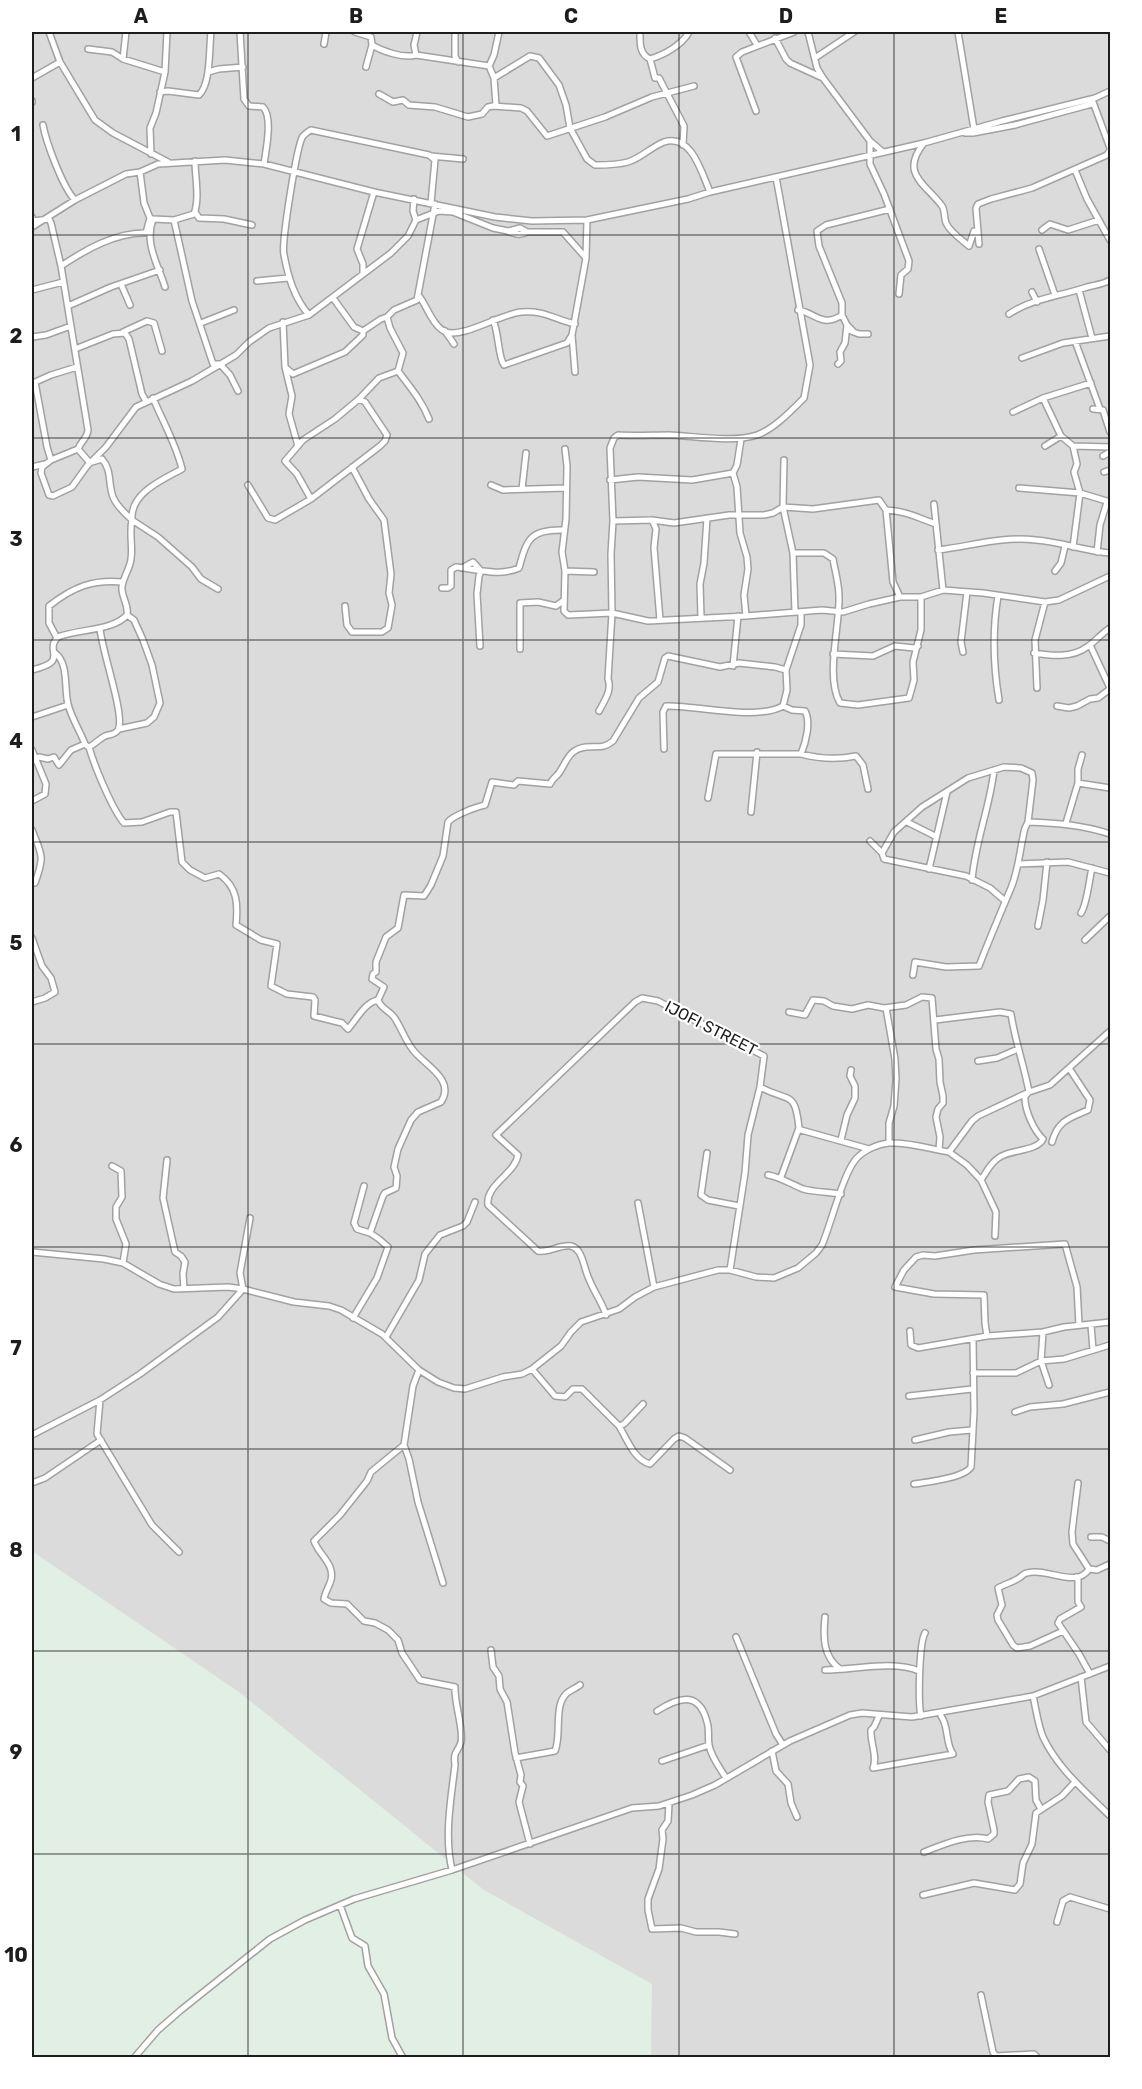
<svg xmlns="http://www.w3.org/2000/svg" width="1142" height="2089" viewBox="0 0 1142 2089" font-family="Rubik,sans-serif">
  <rect width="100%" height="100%" fill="#e2efe5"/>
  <!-- residential -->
  <path fill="#dadbda" d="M32 32H1110V2057H651L652 1984 484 1890 239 1692 32 1551Z"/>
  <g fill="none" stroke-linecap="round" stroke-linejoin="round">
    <!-- street casing -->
    <g stroke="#a1a1a1" stroke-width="8">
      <path id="street" d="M49 32 60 62 95 120 113 133 168 162
        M240 32 244 99 249 106 263 107C273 117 266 150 264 164
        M355 32 371 37 372 45C382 51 404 59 416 55L489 66
        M455 32V56L458 62
        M640 32C640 42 639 54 650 59 664 55 682 45 689 32
        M749 32 757 45
        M808 32 817 68 823 78 870 141 883 152
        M958 32 974 129
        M775 38 786 59 790 63 823 78
        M324 44 326 32
        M88 49 112 52 123 59 165 72
        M416 55 414 45 417 32
        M815 58 854 32
        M123 59 126 32
        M650 59 655 78H659L684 126 683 145
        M366 67 372 45
        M208 72 219 69 243 67
        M32 78 60 62
        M494 78 530 56 539 58 559 85 566 105 570 128 587 159 595 165C605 165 617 165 628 162 641 158 651 147 664 142 692 133 702 174 710 192
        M160 92 168 91 199 95C211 84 209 48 211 32
        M379 94 393 102 403 100 409 105 435 107 468 117 482 114 488 107 493 106 521 108 527 111 547 136 605 117 652 97 694 86
        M32 101V102
        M1093 102 1110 148
        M496 105 494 78 489 66 494 55 499 32
        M756 111 736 57 742 52 794 32
        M43 125C46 142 63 188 75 200
        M965 133H973L1015 125 1092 104
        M870 141V164L884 194 909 261 908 269 901 275 899 294
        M924 143C899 174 926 184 942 206 945 210 944 218 946 223 950 232 962 240 969 246L974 231 976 234
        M151 154 150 128 156 113 165 72 167 32
        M431 156 463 159
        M1075 170 1087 199 1110 240
        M140 172 144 203 150 218 153 219C144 244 158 264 165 287
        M414 199 413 211 416 220
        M195 212 199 218 224 219 252 225
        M32 217 33 221 49 219 51 223 61 266 88 430C87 439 81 441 78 449L51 460 42 467 41 473 49 495 53 496 72 487 87 466 106 447 136 407 192 381 236 355 249 342 269 328 309 315 391 253 408 236 416 220 439 211 453 212 493 228 508 231 520 228 527 232H563L586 258
        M153 219 174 220 194 214C200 198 195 178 195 161
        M174 220 192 301 213 364H220L230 375 238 391
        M32 227 75 200 126 174 140 172 158 164 225 160 264 164 374 192 495 217 532 221 587 220 688 199 710 192 924 143 1002 121 1095 98 1110 91
        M1042 230 1050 224 1068 230 1099 220
        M509 232C516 234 521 236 527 232
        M979 244 976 208 978 204 991 199 1032 188 1107 155 1110 150
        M1039 249 1055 295
        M61 266C85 250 116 232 146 233L150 218
        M363 273V264L357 249 374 192
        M257 281 288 278
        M121 284 130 305
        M32 290 63 282
        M1079 290 1092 338
        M1032 292 1037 302
        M419 296C427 306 433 327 446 332 463 338 501 314 521 312 544 310 554 319 575 324
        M333 298 354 327 363 331 381 319 387 317 394 310 417 300 435 204
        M68 306 111 287 160 270
        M798 310C816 313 822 328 842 315
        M1009 314C1031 299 1059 296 1084 288 1093 285 1102 285 1110 280
        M309 315C294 298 288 276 284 255 281 244 297 144 303 136 304 135 310 130 311 130L429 155 435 160 431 203
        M387 317 390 328 403 353 398 371
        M493 320C499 333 498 357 504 365L567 343 572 335
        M283 322 285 367 292 396 289 414 298 446
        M201 323 234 310
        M445 331 454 344
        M851 331 859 334H868
        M853 331 847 325 842 315V303L819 246 817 231 826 225 890 209
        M123 332 147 321 154 323 162 351
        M32 337 46 335 71 326
        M1075 341 1100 409
        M75 349 113 334 125 333 129 339 142 394 146 401
        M1022 358 1063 343 1110 336
        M838 364 841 361 840 352 845 343 847 325
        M286 368 293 374 345 352 363 335V331
        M398 371C410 387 422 401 429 419
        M575 372 572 335 586 258 587 220
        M35 382 47 447 51 460
        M33 383 51 375 77 367
        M153 398C163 422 176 444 182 469 162 480 130 493 132 520L158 537 192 567 201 579 218 589
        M1043 398 1061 436 1073 446 1110 447
        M1093 409 1103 410 1110 432
        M1013 412 1043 398 1091 383
        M741 439 737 465 733 473 737 487 740 533 747 557 748 569 744 595 746 616
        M1045 446 1061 436
        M78 449 90 463
        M565 449 567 466 566 519 562 552 565 571 564 611 568 615 612 613 648 621 746 616 822 610 843 612 869 604 900 597H921L943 590 983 593 1045 602 1059 600 1110 576
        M1103 456 1110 452
        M784 460 783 507 793 553 795 612
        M32 467 45 464
        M1104 472 1110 470
        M610 480 638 477 692 480 733 473
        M248 485 268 518 275 520 311 499 380 446 385 441 387 435 365 402 359 399
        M491 485 503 490 565 488
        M1019 488 1080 493 1110 502
        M522 489 526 453
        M311 499 297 474 285 461 303 440 335 419 359 399 379 378 398 371
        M934 504 943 590
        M886 510C906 511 918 518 936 524
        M652 520 656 529 654 548 660 620
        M613 521 652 520 674 523 729 515H764L773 513 783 507 813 509 879 500 886 510 893 582 900 597
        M1073 547 1080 493 1074 472 1077 464 1073 446
        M938 550C972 546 1001 536 1036 540 1061 542 1085 551 1110 553
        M1097 552 1100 525 1107 502
        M793 553H824L833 559C835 571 839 584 839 596 840 626 825 677 840 703L858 705 909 698 914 680 913 662 921 630V597
        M462 568 473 562 481 571
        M565 571 594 572
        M1055 571 1061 563 1065 546
        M442 588H448L451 586V570L456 567C476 569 499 577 519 568 527 538 531 529 564 530
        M998 596C992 632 993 664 999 700
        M345 606 347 625 352 632H382L388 628 392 605 389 593 391 574 384 520 369 499 352 467
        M701 617 700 584 704 563 707 518
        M100 628C101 649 126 717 118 730 115 735 110 734 105 736 99 739 95 744 89 747 94 765 112 809 124 823L142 822 170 812H176L182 862 190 870 205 878 219 874C238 887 238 905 236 925L261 940 277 944 271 986 287 994 313 997 315 1000 314 1016 342 1023 348 1029C357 1019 364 1003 378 1000
        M57 638 49 623V606C73 587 93 579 123 582
        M1090 645 1110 688
        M480 646 477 594 479 576 481 571
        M520 649V603L538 602 556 606 564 600
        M963 652 961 642 967 592
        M55 653C69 663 64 689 68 704 71 717 80 731 85 744
        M1034 653C1052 656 1072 658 1087 647 1096 641 1102 633 1110 628
        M833 654 873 656 895 646 914 648 918 646
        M733 666 738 616
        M32 670C71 661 43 651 58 637 78 629 113 631 127 615 129 604 121 597 122 587 123 577 130 569 131 559 133 546 129 533 132 520 125 513 117 507 113 497 108 484 112 470 102 459L92 462
        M1037 688 1035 640 1045 602
        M1057 706 1069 708 1077 706 1090 699 1098 698 1110 689
        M599 711C605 700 612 690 608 679L612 613 611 554 613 521 610 448 614 438 618 435C635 436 652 435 669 435 694 436 733 443 757 435 774 429 791 411 804 398L810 365 776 177
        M32 717 68 705
        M119 729 147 723 154 717 160 703 152 665 143 640 134 620 127 615
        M664 749 663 712 666 706C697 705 756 721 783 706L787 690 786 670 801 625V612
        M32 750 46 784 45 794 32 801
        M801 754C820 759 836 760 856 756L863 765 868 789
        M32 761 39 757 48 759 54 757 59 765 71 750 85 744 87 746
        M1078 783 1110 788
        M708 798 716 754H801C806 742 811 722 805 711L792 710 783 706
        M751 812 757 752
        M907 822 935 836
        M1028 822C1057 823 1083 825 1110 834
        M1066 823 1078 783V769L1082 755
        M32 830C42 856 45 855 35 883H32
        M870 841 882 853 884 859 966 876 990 888 1004 900
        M882 853 894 832 922 807 968 778 1004 767 1021 768 1032 773 1033 780 1028 822 1025 828C1020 847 1019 869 1011 888 1000 914 989 940 979 966L946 967 915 962 913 975
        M1018 864 1068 862 1110 873
        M929 869 947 792
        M972 880C975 842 990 807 994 770
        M1081 913C1087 904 1089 881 1092 868
        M1038 926 1043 900 1047 862
        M32 938 42 966 51 978 55 992 45 998 32 1002
        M1085 940 1110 916
        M378 1000 384 987 372 979 373 974 376 972V962L386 937 398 928 404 895 424 896 431 885 443 856 448 822C454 815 476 807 485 805L492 782 514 785 518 781 550 784C552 779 556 777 559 773 567 761 569 749 586 747 598 746 603 749 613 741L639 698 658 682 665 658 668 656 720 667 739 663 775 667 786 670
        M886 1008 895 1059 896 1079 894 1106 889 1123V1143
        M789 1012 805 1015 813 1000 824 1001 833 1006 852 1009 868 1005 884 1008 906 1005 922 997 932 998 936 1049 939 1059 940 1082 943 1096V1103L938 1109 936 1117 940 1137 939 1150
        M935 1020 1000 1012 1011 1014C1015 1041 1024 1065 1029 1092L1025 1096C1024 1109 1034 1131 1043 1139 1038 1150 1015 1150 1004 1155 993 1159 987 1171 981 1180
        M978 1061 997 1058 1018 1049
        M760 1087C789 1103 795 1089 799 1128L801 1130 869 1149
        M841 1140 847 1115 855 1098V1086L850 1076 851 1070
        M1052 1142C1058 1120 1070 1118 1088 1110L1090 1100 1069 1068
        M949 1152 967 1165 981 1180 996 1212 995 1236
        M707 1153 701 1195 708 1200 739 1206
        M167 1160 163 1198 175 1252 181 1256 185 1262 183 1274 184 1289
        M112 1166 121 1171 122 1197 116 1207V1219L126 1244 123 1263
        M768 1175C780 1177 791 1184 803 1189 814 1192 829 1192 841 1194
        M781 1177 799 1128
        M364 1186 354 1223 357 1229 370 1233
        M638 1203 654 1287
        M32 1252 104 1259 123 1263 159 1284 174 1289 228 1287 243 1289 294 1302 329 1306 341 1310 382 1334 419 1370 438 1382 454 1388 465 1389 503 1377 522 1374 532 1369 561 1346 571 1332 581 1322 619 1309 635 1297 654 1287 718 1270H730L756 1277 774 1278 798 1268 816 1253 822 1245C831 1224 843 1174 856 1159 864 1150 878 1144 889 1143 909 1142 930 1149 949 1152L972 1121 978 1116 1029 1092 1050 1085 1110 1031
        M606 1315C602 1302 594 1292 589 1279 585 1271 584 1260 579 1252 577 1249 575 1247 571 1246 560 1244 550 1253 538 1251L488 1205C485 1185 515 1174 518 1155L496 1135 635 1002 642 998 658 1001 764 1056 760 1087 748 1135 745 1173 730 1270
        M353 1318 377 1278 388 1247 379 1239 370 1233 383 1196 385 1193 396 1188 397 1176 394 1167 398 1149 411 1120 418 1112 441 1102C456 1079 424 1065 413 1050 405 1040 401 1027 394 1017 389 1010 381 1009 378 1000
        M1091 1325 1093 1350
        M910 1331 911 1345 918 1348 987 1336 1043 1332 1064 1327 1110 1322
        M1043 1332 1041 1361 1049 1385
        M987 1336 985 1323 984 1295 934 1294 895 1287 904 1270 916 1257 923 1255 935 1256 974 1250 1065 1244 1077 1287 1079 1325
        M386 1337 419 1280 425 1254 440 1235 463 1226 467 1222 475 1202
        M532 1369 555 1396 565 1397 573 1389H582L619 1426 624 1424 643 1404
        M419 1370 413 1386 404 1445 409 1459 418 1502 443 1583
        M973 1373H1016L1041 1361 1064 1359 1110 1345
        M909 1396 972 1389
        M100 1400 97 1434 152 1525 179 1552
        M1015 1412 1030 1407 1063 1404 1110 1392
        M619 1426C627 1439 634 1460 650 1464L674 1439 679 1436 685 1438 730 1470
        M32 1435 100 1400 140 1374 218 1317 243 1289 240 1273 250 1218
        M915 1440 949 1432 972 1430
        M404 1445 371 1472 367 1481 340 1515 314 1541C319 1555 335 1564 331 1580 329 1587 325 1592 324 1599L331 1603 347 1604 364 1621 375 1623 388 1630 398 1640 402 1653 420 1680 455 1687C454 1703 464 1730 461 1742 458 1753 453 1750 455 1765 451 1799 444 1836 452 1870
        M32 1483 45 1478 101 1440
        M1078 1483 1072 1532 1073 1544 1089 1569
        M914 1484C928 1482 964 1478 971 1467L974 1411 973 1339
        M1091 1537H1102L1110 1541
        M1089 1569 1097 1570 1110 1564
        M1076 1577 1078 1580V1602L1081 1607 1060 1619 1058 1623 1079 1654 1090 1674
        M825 1617C823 1637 823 1657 840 1669
        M1063 1631 1030 1646 1017 1648 1013 1645 998 1620 997 1615 1002 1605 998 1588C1005 1584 1013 1582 1019 1578 1022 1576 1024 1573 1027 1573 1046 1567 1077 1589 1089 1569
        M736 1637 776 1734 783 1745
        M491 1650 493 1667 499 1676 500 1689 507 1702 515 1753 521 1775 520 1782 523 1786 519 1802 530 1844
        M825 1670C854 1670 893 1660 919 1671
        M1081 1677 1086 1722 1110 1750
        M1033 1696C1036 1709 1038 1725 1043 1737 1058 1769 1086 1792 1110 1816
        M657 1711C682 1695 701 1692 708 1726 709 1733 708 1739 709 1745 711 1757 720 1768 726 1778
        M879 1716 874 1727 871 1730C870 1742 878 1757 873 1768L953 1754C945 1743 949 1726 941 1716V1712
        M921 1716C918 1703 919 1643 925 1633
        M772 1751 776 1771 788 1784 791 1803 797 1817
        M516 1758 555 1751C562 1735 553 1705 567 1693 571 1690 576 1688 580 1685
        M662 1761 709 1745
        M669 1803 668 1821 662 1830 663 1839 659 1869 648 1899V1910L652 1929 681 1928 696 1932H719L735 1934
        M924 1852C942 1845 969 1833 988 1839L994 1834V1830L988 1802 989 1795 1008 1791 1019 1779 1029 1777 1035 1781 1036 1800 1041 1809
        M923 1895 974 1883 1015 1890 1020 1884 1023 1863 1032 1844 1036 1813 1062 1796 1075 1782
        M340 1905 352 1938 365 1946 368 1966 384 1994 392 2038 403 2058
        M1057 1922 1063 1901 1070 1897 1110 1909
        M981 1995 993 2052 996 2056 1034 2054 1038 2058
        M134 2058 158 2030 181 2010 270 1939 305 1920 354 1899 452 1870 632 1808 659 1806 692 1795 715 1785 790 1741 850 1715 862 1713 912 1717 1033 1696 1110 1666"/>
    </g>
    <!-- street -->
    <use href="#street" stroke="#fff" stroke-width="5"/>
  </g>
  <!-- grid -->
  <path fill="none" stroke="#1d1d1d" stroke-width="1.5" stroke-opacity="0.55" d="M248 32V2058M463 32V2058M679 32V2058M894 32V2058M32 235H1110M32 438H1110M32 640H1110M32 842H1110M32 1044H1110M32 1247H1110M32 1449H1110M32 1651H1110M32 1854H1110"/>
  <g text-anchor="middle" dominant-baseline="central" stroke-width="4.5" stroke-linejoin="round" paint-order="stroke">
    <!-- street labels -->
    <g font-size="16" fill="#1d1d1d" stroke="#fff">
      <text transform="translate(711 1028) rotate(27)">IJOFI STREET</text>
    </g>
  </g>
  <!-- border -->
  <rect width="1142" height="2089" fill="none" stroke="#ffffff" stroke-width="66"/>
  <rect x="33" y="33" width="1076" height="2023" fill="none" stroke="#1d1d1d" stroke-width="2"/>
  <g font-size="20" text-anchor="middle" font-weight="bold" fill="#1d1d1d">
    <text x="141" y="23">A</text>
    <text x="356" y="23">B</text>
    <text x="571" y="23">C</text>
    <text x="786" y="23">D</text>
    <text x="1001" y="23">E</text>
    <text x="16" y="141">1</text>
    <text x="16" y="343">2</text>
    <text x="16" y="546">3</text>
    <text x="16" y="748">4</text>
    <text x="16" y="950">5</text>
    <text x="16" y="1152">6</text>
    <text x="16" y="1355">7</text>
    <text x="16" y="1557">8</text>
    <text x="16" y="1759">9</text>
    <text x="16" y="1962">10</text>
  </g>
</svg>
